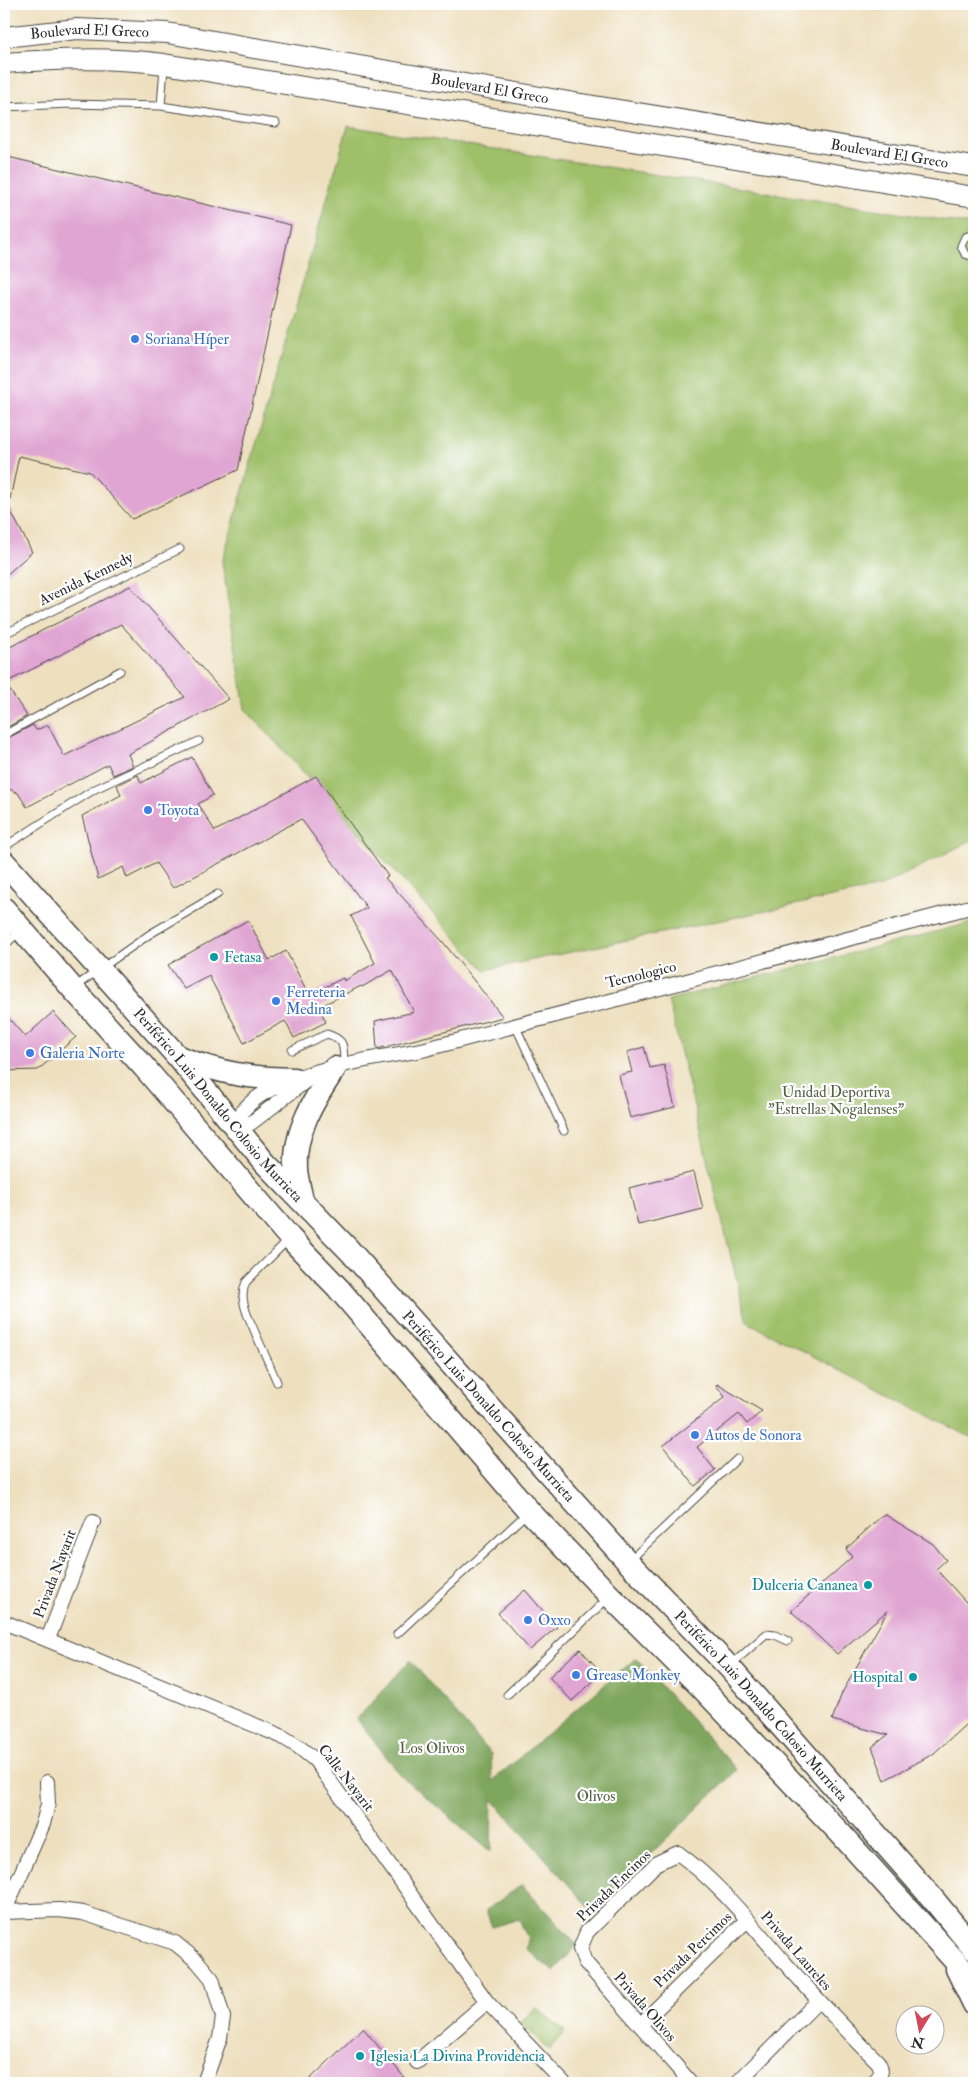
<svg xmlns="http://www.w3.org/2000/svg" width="978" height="2087" viewBox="0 0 978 2087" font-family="'IM FELL Double Pica',serif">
  <rect width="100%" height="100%" fill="#fff"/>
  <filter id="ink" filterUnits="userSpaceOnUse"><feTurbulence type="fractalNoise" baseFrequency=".02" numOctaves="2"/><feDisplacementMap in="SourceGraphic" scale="10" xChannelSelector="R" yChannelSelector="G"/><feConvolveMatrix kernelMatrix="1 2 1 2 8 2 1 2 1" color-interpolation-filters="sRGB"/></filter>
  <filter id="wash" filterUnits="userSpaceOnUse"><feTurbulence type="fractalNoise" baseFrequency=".0096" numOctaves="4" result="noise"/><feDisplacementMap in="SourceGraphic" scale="20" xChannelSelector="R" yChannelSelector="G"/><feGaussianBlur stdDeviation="1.12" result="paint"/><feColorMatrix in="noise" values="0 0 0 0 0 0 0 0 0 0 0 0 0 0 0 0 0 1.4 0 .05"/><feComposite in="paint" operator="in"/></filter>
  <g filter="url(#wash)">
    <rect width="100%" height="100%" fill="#eee0bf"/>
    <!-- green -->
    <path fill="#9fc069" stroke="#65764a" d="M348 126 974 225V423L971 427 974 434V839L880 887 485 970 245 709 222 562Z
      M974 922V1439L747 1322 668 1000Z
      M536 2008 565 2031 549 2050 520 2022Z"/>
    <!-- forest -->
    <path fill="#7fa65d" stroke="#556844" d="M636 1658 737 1770 592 1911 492 1799 491 1852 401 1776 357 1719 410 1660 491 1754 492 1781Z
      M522 1885 577 1945 554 1972 526 1949 528 1939 519 1919 492 1927 486 1910Z"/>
    <g id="blocks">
      <!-- building -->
      <path fill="#e0a5d3" d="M4 156 291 225 238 470 132 519 90 472 19 456 10 499 4 498 32 552 4 577Z
        M130 586 229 699 128 754 133 766 113 775 108 764 27 807 18 793 7 788 4 781V740L33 725 36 730 48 725 64 756 185 697 121 624 5 683 27 716 4 729V650Z
        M192 757 213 795 198 804 215 831 316 776 388 876 385 878 443 942 503 1017 377 1049 375 1021 414 1012 392 970 362 987 361 986 319 1007 326 1022 294 1038 285 1021 244 1043 209 976 184 989 168 965 248 920 269 960 286 951 309 995 343 978 344 981 375 963 351 916 367 908 301 819 173 888 156 863 127 878 123 867 98 879 82 816 121 795 117 785 138 775 141 783Z
        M53 1012 76 1037 38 1070 4 1071V1013L25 1037Z
        M644 1047 650 1068 664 1065 675 1107 630 1118 619 1075 632 1072 627 1052Z
        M694 1172 703 1209 638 1225 629 1188Z
        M717 1384 762 1411 747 1424 739 1414 697 1447 715 1470 695 1486 663 1446 725 1397 716 1385Z
        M884 1514 933 1544 946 1560 936 1569 974 1611V1717L933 1754 885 1780 872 1747 888 1735 832 1720 842 1693 888 1610 837 1654 791 1611 852 1557 846 1549Z
        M525 1590 557 1627 530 1650 498 1613Z
        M580 1649 602 1673 572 1701 549 1677Z
        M363 2028 409 2083H306Z"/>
    </g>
  </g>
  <g filter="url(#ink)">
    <use href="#blocks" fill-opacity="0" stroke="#484641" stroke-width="1"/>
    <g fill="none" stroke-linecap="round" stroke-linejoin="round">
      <!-- service casing -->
      <g stroke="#484641" stroke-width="9">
        <path id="service" d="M161 106 164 67
          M4 107 70 104 161 106 276 123
          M974 234 965 237 961 246 965 254 974 257
          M4 634 180 549
          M4 735 120 671
          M4 847 95 789 199 741
          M4 946 20 931
          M76 986 150 934 218 894
          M515 1025 564 1131
          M292 1050 327 1034C346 1040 343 1046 344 1064
          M277 1382 247 1314C243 1302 241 1293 246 1282L288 1240
          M630 1560 737 1459
          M397 1634 527 1513
          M731 1665 766 1634 775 1635 788 1641
          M507 1695 608 1598"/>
      </g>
      <!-- minor casing -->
      <g stroke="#484641" stroke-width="16">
        <path id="minor" d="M316 1073 251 1123 236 1125C249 1074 377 1058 422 1050L974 906
          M4 1622 281 1736 299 1747 315 1760 487 2002 564 2083
          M48 1639 93 1522
          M47 1782 48 1804 43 1824 4 1912 59 1910 83 1913 175 1943 197 1961 212 1979 223 2017 220 2038 204 2083
          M640 2025 747 1920
          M417 2062 487 2002
          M691 2083 585 1962 580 1949 587 1932 657 1863 678 1853C719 1883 751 1924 784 1962 815 1997 846 2030 878 2062 884 2072 880 2076 873 2083
          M737 2083 818 2001"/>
      </g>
      <!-- secondary casing -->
      <g stroke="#484641" stroke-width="22">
        <g id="secondary">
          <path id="s1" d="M4 37 77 29 167 33 569 102 974 167"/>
          <path d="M4 63C58 59 111 57 164 64L974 197"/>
        </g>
      </g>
      <!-- primary casing -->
      <g stroke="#484641" stroke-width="25">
        <g id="primary">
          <path id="s2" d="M4 862 178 1057 265 1163 349 1250 628 1562 729 1667 933 1899 974 1949"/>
          <path d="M4 909 73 989 144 1067 290 1238 338 1288 529 1511 610 1596 701 1687 840 1833 974 1982"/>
          <path d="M181 1058C224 1074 249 1078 294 1079"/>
          <path d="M302 1200C300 1190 297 1180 296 1170 293 1132 315 1098 335 1068"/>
          <path d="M957 1969 974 2004"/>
        </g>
      </g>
      <!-- service -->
      <use href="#service" stroke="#fff" stroke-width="7"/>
      <!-- minor -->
      <use href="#minor" stroke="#fff" stroke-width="14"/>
      <!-- secondary -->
      <use href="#secondary" stroke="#fff" stroke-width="20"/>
      <!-- primary -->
      <use href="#primary" stroke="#fff" stroke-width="22"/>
    </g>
  </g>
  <!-- markers -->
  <g fill="#3f7fe0" stroke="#fff" stroke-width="2">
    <circle cx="135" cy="339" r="5"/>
    <circle cx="148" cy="810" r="5"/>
    <circle cx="276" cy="1001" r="5"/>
    <circle cx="30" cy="1053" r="5"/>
    <circle cx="695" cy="1435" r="5"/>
    <circle cx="528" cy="1620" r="5"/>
    <circle cx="576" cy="1675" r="5"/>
  </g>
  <g fill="#0f9aa8" stroke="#fff" stroke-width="2">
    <circle cx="214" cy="957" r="5"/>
    <circle cx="868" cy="1585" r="5"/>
    <circle cx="913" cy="1677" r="5"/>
    <circle cx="360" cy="2056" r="5"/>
  </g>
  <g text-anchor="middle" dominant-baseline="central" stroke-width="4.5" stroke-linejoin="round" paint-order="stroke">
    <!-- street labels -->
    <g font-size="15" fill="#2b2b2b" stroke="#fff">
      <text stroke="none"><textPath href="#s1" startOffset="86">Boulevard El Greco</textPath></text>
      <text stroke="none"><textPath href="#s1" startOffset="491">Boulevard El Greco</textPath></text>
      <text stroke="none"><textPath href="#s1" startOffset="896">Boulevard El Greco</textPath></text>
      <text transform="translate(86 579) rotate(-26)">Avenida Kennedy</text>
      <text transform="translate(641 975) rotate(-14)">Tecnologico</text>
      <text stroke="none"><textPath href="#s2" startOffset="324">Periférico Luis Donaldo Colosio Murrieta</textPath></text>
      <text stroke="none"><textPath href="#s2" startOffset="729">Periférico Luis Donaldo Colosio Murrieta</textPath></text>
      <text transform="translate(55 1574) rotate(-69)">Privada Nayarit</text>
      <text stroke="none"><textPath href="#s2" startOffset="1134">Periférico Luis Donaldo Colosio Murrieta</textPath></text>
      <text transform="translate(346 1778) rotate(52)">Calle Nayarit</text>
      <text transform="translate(614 1886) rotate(-44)">Privada Encinos</text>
      <text transform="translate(693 1950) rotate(-44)">Privada Percimos</text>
      <text transform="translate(796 1951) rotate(49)">Privada Laureles</text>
      <text transform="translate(645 2007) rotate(49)">Privada Olivos</text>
    </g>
    <!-- shop labels -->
    <g font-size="15" fill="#366cbe" stroke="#fff" text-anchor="start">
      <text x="145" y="339">Soriana Híper</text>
      <text x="158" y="810">Toyota</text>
      <text x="286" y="992">Ferreteria<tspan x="286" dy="17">Medina</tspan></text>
      <text x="40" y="1053">Galeria Norte</text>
      <text x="705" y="1435">Autos de Sonora</text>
      <text x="538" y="1620">Oxxo</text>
      <text x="586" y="1675">Grease Monkey</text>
    </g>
    <!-- culture labels -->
    <g font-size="15" fill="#0d838f" stroke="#fff" text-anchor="start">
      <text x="224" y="957">Fetasa</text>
      <text x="858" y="1585" text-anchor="end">Dulceria Cananea</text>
      <text x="903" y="1677" text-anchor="end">Hospital</text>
      <text x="370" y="2056">Iglesia La Divina Providencia</text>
    </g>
    <!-- park labels -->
    <g font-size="15" fill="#545f41" stroke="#fff">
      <text x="836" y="1092">Unidad Deportiva<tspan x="836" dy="17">"Estrellas Nogalenses"</tspan></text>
      <text x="432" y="1748">Los Olivos</text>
      <text x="596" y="1796">Olivos</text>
    </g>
  </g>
  <!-- margin -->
  <rect width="978" height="2087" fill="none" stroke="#fff" stroke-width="20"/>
  <!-- north arrow -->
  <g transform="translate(920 2030) rotate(190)"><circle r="24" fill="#ffffff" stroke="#aaaaaa"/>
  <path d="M0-4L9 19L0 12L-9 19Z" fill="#d1495b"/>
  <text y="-8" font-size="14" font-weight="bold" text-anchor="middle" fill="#2b2b2b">N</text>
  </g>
</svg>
